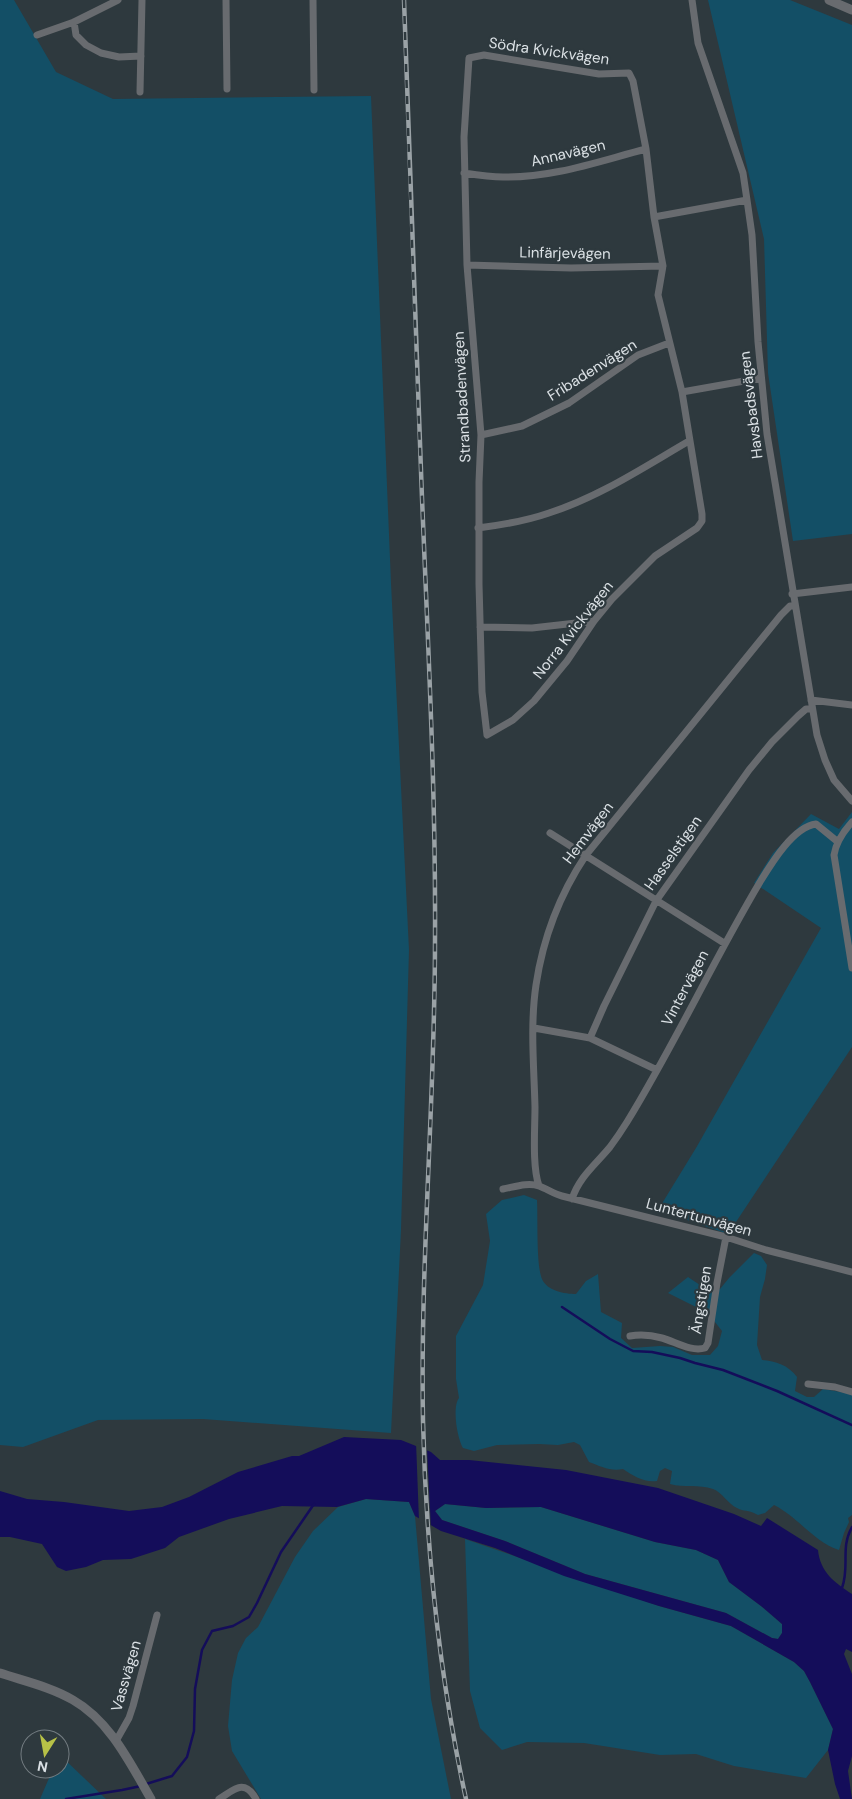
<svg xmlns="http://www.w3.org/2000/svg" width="852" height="1799" viewBox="0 0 852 1799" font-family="'DM Sans',sans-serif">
  <rect width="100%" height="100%" fill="#2e393e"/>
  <!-- green -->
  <path fill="#134f66" d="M0 0H14L56 72 113 99 371 96 391 583 409 950 401 1230 391 1433 203 1419 98 1420 23 1447 0 1445Z
    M708 0H790L852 25V534L793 541 768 373 764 239Z
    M852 812V1047L728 1234 658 1210 696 1148 821 928 754 883 773 853 811 814 839 829Z
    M524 1195 537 1200C538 1218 536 1265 542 1279 547 1291 565 1294 576 1294L586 1281 598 1274 601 1312 622 1323 621 1338 632 1348 660 1346 673 1347 692 1355H710L718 1346 722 1331 708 1313 668 1293 688 1277 703 1287 720 1289 729 1278 754 1253 761 1256 767 1265 765 1279 760 1297 757 1345 762 1360C776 1361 788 1365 797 1377L795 1391 807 1397H814L823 1389 852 1394V1515L848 1518 849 1522 844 1533 839 1550C814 1542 798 1517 774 1505L765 1513 758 1515C748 1509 744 1512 737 1508 728 1504 722 1492 713 1489 699 1484 684 1488 670 1484L672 1471 665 1468 660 1471 657 1481C645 1483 633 1476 623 1469 611 1472 600 1466 589 1462L580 1445 574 1442 558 1445 539 1444 497 1445 474 1451 463 1448C457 1438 452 1407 459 1398L456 1379V1336L483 1285 490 1241 486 1214 502 1200Z
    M366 1499 409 1502 415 1516 431 1699 451 1799H261L232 1751 228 1726 232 1680 238 1653 246 1638 258 1627 295 1557 313 1531 338 1507Z
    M445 1504 486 1508 541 1507 655 1542 696 1550 718 1560 729 1582 761 1606 782 1624V1633L778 1639 772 1638 726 1613 585 1574 505 1541 442 1520 435 1511Z
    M465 1539 659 1606 731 1626 794 1662 804 1671 810 1682 833 1729 828 1750 806 1778 734 1766 696 1754 660 1755 584 1743 527 1742 502 1750 480 1728 470 1691Z
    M60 1755 106 1799H40L53 1769H60Z"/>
  <!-- water -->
  <path fill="#140d5a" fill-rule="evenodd" d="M344 1437 401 1440 431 1452 440 1460H469L566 1470 658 1488 734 1514 761 1526 767 1518 818 1550C820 1572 835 1583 852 1594V1652L846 1649 844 1654 852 1674V1756L848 1771 852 1799H840L835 1784 828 1750 833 1729 810 1682 804 1671 794 1662 731 1626 659 1606 564 1576 495 1548 441 1531 415 1516 409 1502 366 1499 337 1507 282 1506 229 1519 179 1537 165 1548 131 1559 103 1560 86 1567 66 1571 57 1567 42 1544 10 1537H0V1491L27 1499 64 1502 129 1511 162 1507 189 1497 238 1472 292 1456H299ZM445 1504 486 1508 541 1507 655 1542 696 1550 718 1560 729 1582 761 1606 782 1624V1633L778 1639 772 1638 726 1613 585 1574 505 1541 442 1520 435 1511Z"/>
  <!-- pier -->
  <path fill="#2e393e" d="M416 1442 427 1448 431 1528 419 1521Z"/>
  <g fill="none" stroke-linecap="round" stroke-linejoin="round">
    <!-- stream -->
    <path stroke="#140d5a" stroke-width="2.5" d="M562 1307 610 1339 633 1351 652 1352 680 1358 695 1363 723 1370 777 1391 852 1425
      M842 1588C850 1566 840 1548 852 1527
      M146 1784 172 1776 187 1757 194 1731 195 1689 202 1650 212 1631 233 1626 249 1617 257 1603 281 1552 314 1504
      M66 1799 122 1790 141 1786"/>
    <!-- minor -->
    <path stroke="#686b6f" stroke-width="7" d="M226 0 227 89
      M313 0 314 90
      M692 0 698 43 743 173 747 200 752 235 758 342 767 434 817 735 825 760 834 780 852 801
      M74 22 76 35 86 45 101 53 119 57 141 56
      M37 35 74 22 118 0
      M484 55 599 74 629 73 633 81 646 149 654 217 663 266 658 295 682 392 702 514V521L697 528 655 556 612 599 594 621 567 661 534 701 513 720 487 735 482 692 479 584V482L481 435 467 265 464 137 469 58Z
      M140 92 142 0
      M464 173C477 175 490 177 503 177 553 178 599 161 646 149
      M654 217 747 200
      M467 265 571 268 663 266
      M682 392 761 378
      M481 435 522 426 569 403 638 355 669 343
      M478 528C502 525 526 521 549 513 599 497 644 467 689 441
      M792 594 852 587
      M480 627 532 628 594 621
      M811 700 852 705
      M852 822C843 832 836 842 834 855L852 968
      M550 833 724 943
      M534 1028 590 1038 657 1070
      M590 1038 604 1006 656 901 749 770 772 742 798 716 806 709H812
      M539 1186C532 1166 535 1129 535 1107 534 1067 530 1025 536 985 543 938 560 894 586 855L781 615 790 606H795
      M503 1189C514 1187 528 1182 539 1186 547 1189 554 1194 562 1196L726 1237 766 1250 852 1272
      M572 1199C579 1177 596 1164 610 1147 616 1139 622 1130 627 1122 675 1044 713 961 760 882 771 864 793 827 816 824L838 842
      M630 1336C641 1334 651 1335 662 1338 676 1342 691 1352 705 1348L708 1343 717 1283 726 1237
      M808 1384 835 1387 852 1392
      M116 1741 129 1718 133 1706 157 1615
      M219 1799C234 1790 244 1778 256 1799"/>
    <!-- tertiary -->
    <path stroke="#686b6f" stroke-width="9" d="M829 0 852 10
      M0 1673C24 1681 51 1687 73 1700 110 1721 130 1763 151 1799"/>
    <!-- rail casing -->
    <g stroke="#9aa2a6" stroke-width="4.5">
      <path id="rail" d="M404 0C409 166 415 332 422 498 428 646 436 794 435 942 435 1102 420 1261 423 1421 426 1548 439 1675 466 1799"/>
    </g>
    <!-- rail -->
    <use href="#rail" stroke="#2e393e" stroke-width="2.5" stroke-dasharray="8" stroke-linecap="butt"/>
  </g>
  <g text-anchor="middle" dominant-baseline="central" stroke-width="4.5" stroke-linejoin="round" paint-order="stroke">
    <!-- street labels -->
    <g font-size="15" fill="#dbe1e5" stroke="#2e393e">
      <text transform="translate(549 51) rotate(8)">Södra Kvickvägen</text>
      <text transform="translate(568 153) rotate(-13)">Annavägen</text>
      <text transform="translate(565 253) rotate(1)">Linfärjevägen</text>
      <text transform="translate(592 370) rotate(-32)">Fribadenvägen</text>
      <text transform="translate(462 397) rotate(-93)">Strandbadenvägen</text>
      <text transform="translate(751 405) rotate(-97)">Havsbadsvägen</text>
      <text transform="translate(573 630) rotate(-52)">Norra Kvickvägen</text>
      <text transform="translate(588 833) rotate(-53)">Hemvägen</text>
      <text transform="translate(673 853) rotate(-55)">Hasselstigen</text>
      <text transform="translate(685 988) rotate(-62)">Vintervägen</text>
      <text transform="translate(699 1217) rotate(15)">Luntertunvägen</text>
      <text transform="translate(701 1300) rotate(-81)">Ängstigen</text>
      <text transform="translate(126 1676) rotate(-74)">Vassvägen</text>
    </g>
  </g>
  <!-- north arrow -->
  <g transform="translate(45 1754) rotate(191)"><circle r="24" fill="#2e393e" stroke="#737c81"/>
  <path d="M0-4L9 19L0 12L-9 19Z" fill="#b7c147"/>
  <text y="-8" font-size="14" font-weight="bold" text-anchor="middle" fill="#dbe1e5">N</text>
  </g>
</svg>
